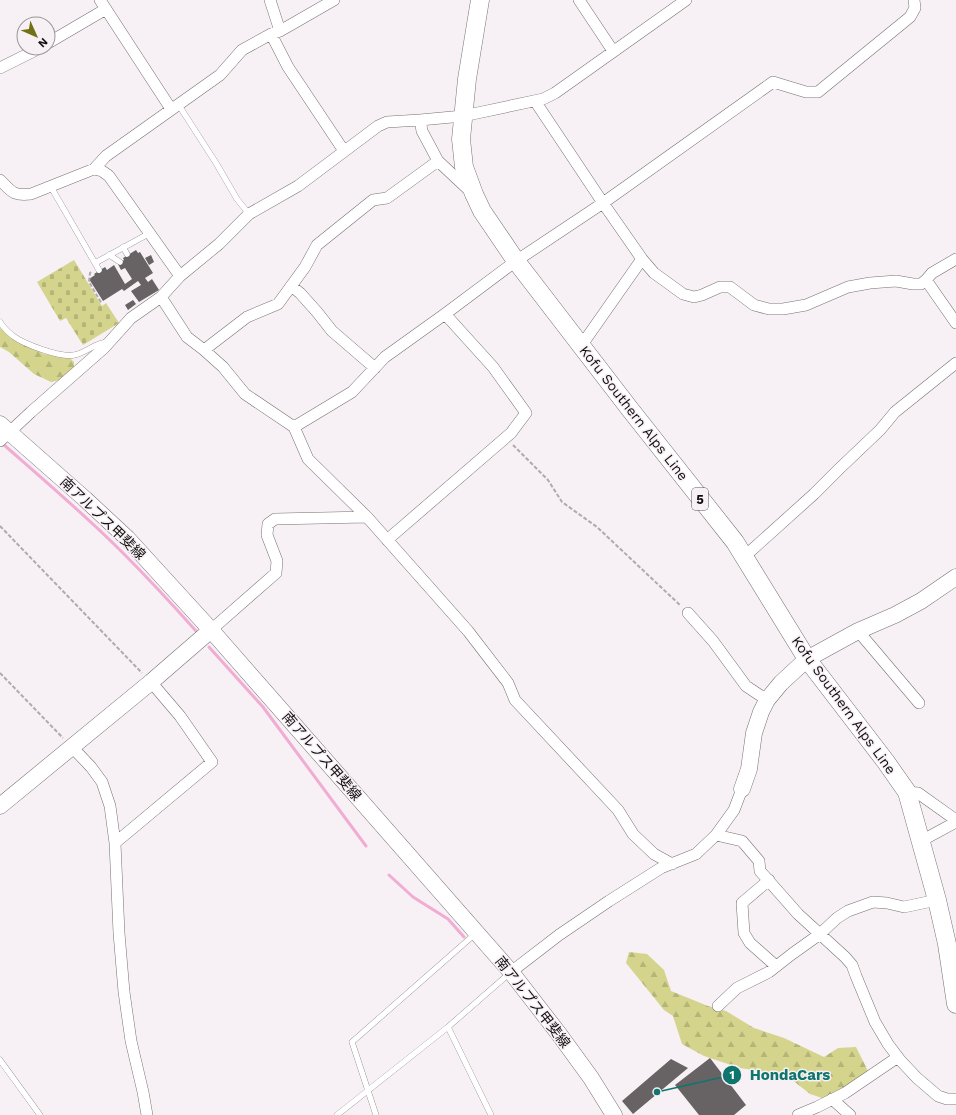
<svg xmlns="http://www.w3.org/2000/svg" width="956" height="1115" viewBox="0 0 956 1115" font-family="'Work Sans','Noto Sans JP',sans-serif">
  <defs>
    <pattern id="forest-firs" width="22" height="20" patternUnits="userSpaceOnUse"><rect width="22" height="20" fill="#d4d48d"/><path d="M5 1l3.5 6h-7zM16 11l3.5 6h-7z" fill="#b5b578"/></pattern>
    <pattern id="cemetery-stones" width="16" height="16" patternUnits="userSpaceOnUse"><rect width="16" height="16" fill="#d4d48d"/><path d="M2 7V4a2 2 0 0 1 4 0v3zM10 15v-3a2 2 0 0 1 4 0v3z" fill="#b5b578"/></pattern>
  </defs>
  <rect width="100%" height="100%" fill="#f7f0f4"/>
  <!-- forest -->
  <path fill="url(#forest-firs)" d="M0 328 8 334 22 343 44 354 70 358 74 362V368L61 380 51 382 34 374 9 352 0 347Z
    M629 952 647 954 664 970 671 991 708 1006 726 1011 754 1028 784 1038 824 1057 838 1048 856 1047 868 1071 839 1092 822 1098 810 1094 786 1075 740 1068 704 1056 682 1044 673 1016 664 1010 626 963Z"/>
  <!-- cemetery -->
  <path fill="url(#cemetery-stones)" d="M74 260 102 306 106 303 119 323 83 345 66 318 60 321 37 282Z"/>
  <g fill="none" stroke-linecap="round" stroke-linejoin="round">
    <!-- stream -->
    <path stroke="#f1acd3" stroke-width="3" d="M4 445C44 480 84 514 121 551 147 577 172 604 196 631
      M209 647 263 707 366 846
      M389 875 413 897 448 919 464 937"/>
  </g>
  <!-- building -->
  <path fill="#676264" d="M136 250 138 253 140 252 153 273 145 278 148 282 152 279 159 290 139 302 131 291 141 285 138 281 124 291 122 289 103 301 89 279 95 275 94 274 105 267 107 270 114 265 125 284 132 279 125 268 121 270 118 264 124 260 123 258Z
    M151 255 154 262 149 265 145 258Z
    M133 300 136 304 128 310 125 305Z
    M710 1058 746 1105 734 1115H699L675 1085Z
    M671 1059 688 1068 633 1114 622 1101Z"/>
  <g fill="none" stroke-linecap="round" stroke-linejoin="round">
    <!-- lane casing -->
    <g stroke="#777174" stroke-width="6">
      <path id="lane" d="M178 104 216 163 237 199 249 214
        M51 187 99 270
        M123 247 127 254
        M109 255 120 262
        M95 263 150 233
        M0 322C3 327 8 332 13 336 24 344 60 358 74 355 86 353 96 342 108 342
        M448 1027 491 1115
        M0 1060 40 1115
        M337 1115 448 1027 511 972
        M376 1115 352 1042 475 934"/>
    </g>
    <!-- street casing -->
    <g stroke="#777174" stroke-width="12">
      <path id="street" d="M100 0 171 109
        M270 0 280 31
        M579 0 613 51
        M271 34 288 67 344 151
        M48 43 106 9
        M0 68 40 48
        M535 101 603 203 642 259 654 273 683 294 694 297 702 295 720 287H730L754 305 769 309H783L806 305 848 287 870 283 896 281 913 284H921L926 280 932 273 956 259
        M420 120 422 131 438 161 470 191
        M94 169 106 156 220 75 242 50 271 34 280 31 334 0
        M0 180C12 192 13 196 31 194L94 169 102 171 109 176 180 276
        M926 280 956 323
        M291 286 300 293 317 312 332 331 375 368
        M161 297 187 337 204 350 223 367 245 394 294 427 308 459 367 517 468 631 508 683 515 700 618 810 633 834 654 854 672 864
        M581 346 642 259
        M204 350 247 317 278 304 305 267 317 245 373 200 387 198 438 161
        M294 427 352 392 385 357 445 314 516 261 603 203 773 82 806 92H818L910 17 915 8 914 0
        M0 441 31 412 104 348 131 318 161 297 180 276 219 244 249 214 298 186 378 126 387 122 420 120 463 116 543 99 555 93 686 0
        M387 540 511 433 526 413 493 367 445 314
        M744 557 814 494 839 469 880 430 895 412 956 363
        M688 613 713 641 746 686 767 700
        M211 630 276 573 277 561 267 535 268 524 275 519 367 517
        M858 631 919 703
        M72 747 91 767 102 782 110 806 115 843 119 933 124 992 131 1041 143 1092 147 1115
        M907 792 918 793 956 820
        M716 835 742 841 759 861 760 871 798 914 845 957 852 965 856 976 875 1022 888 1044 900 1060 917 1078 938 1096 947 1099H956
        M921 841 956 822
        M115 843 212 762 180 716 151 682
        M769 880 742 903 744 933 750 943 776 966
        M511 972 559 935 609 901 661 868 696 854 716 835 734 810 742 789
        M718 1006 737 988 769 972 792 954 820 934 837 918 848 911 873 902 887 903 904 907 937 900
        M832 1099 850 1115
        M798 1115 817 1107 845 1093 898 1057"/>
    </g>
    <!-- secondary casing -->
    <g stroke="#777174" stroke-width="17">
      <path id="secondary" d="M0 424 85 499 127 538 211 630 511 972 559 1034 591 1078 614 1115
        M742 789 749 769 754 733 761 712 767 700 781 683 807 659 858 631 895 615 921 601 956 577
        M0 806 151 682 211 630"/>
    </g>
    <!-- primary casing -->
    <g stroke="#777174" stroke-width="19">
      <path id="primary" d="M480 0 467 79 461 139 464 167 474 194 482 211 516 261 629 408 735 542 807 659 886 762 907 792 937 900 947 944 956 1004"/>
    </g>
    <!-- path -->
    <path stroke="#afaaad" stroke-width="2" stroke-dasharray="4 2" stroke-linecap="butt" d="M91 272 90 273 89 282 102 304
      M513 445 548 480 562 502 597 527 681 606
      M0 526 142 673
      M0 673 63 738"/>
    <!-- lane -->
    <use href="#lane" stroke="#fff" stroke-width="5.5"/>
    <!-- street -->
    <use href="#street" stroke="#fff" stroke-width="11"/>
    <!-- secondary -->
    <use href="#secondary" stroke="#fff" stroke-width="16"/>
    <!-- primary -->
    <use href="#primary" stroke="#fff" stroke-width="18"/>
  </g>
  <g text-anchor="middle" dominant-baseline="central" stroke-width="3" stroke-linejoin="round" paint-order="stroke">
    <!-- shield labels -->
    <rect fill="#f7f0f4" stroke="#555254" stroke-width="1" x="692" y="488" width="16" height="22" rx="3"/>
    <g font-size="13" font-weight="bold" fill="#100e0f">
      <text x="700" y="499">5</text>
    </g>
    <!-- street labels -->
    <g font-size="14" fill="#100e0f" stroke="#f7f0f4">
      <text transform="translate(634 413) rotate(52)">Kofu Southern Alps Line</text>
      <text transform="translate(103 518) rotate(44)">南アルプス甲斐線</text>
      <text transform="translate(844 705) rotate(54)">Kofu Southern Alps Line</text>
      <text transform="translate(322 756) rotate(49)">南アルプス甲斐線</text>
      <text transform="translate(533 1002) rotate(52)">南アルプス甲斐線</text>
    </g>
  </g>
  <!-- callouts -->
  <path fill="none" stroke="#0f766e" stroke-width="1.5" d="M657 1092L732 1075"/>
  <g fill="#0f766e" stroke="#f7f0f4" stroke-width="1.5">
    <circle cx="657" cy="1092" r="4"/>
    <circle cx="732" cy="1075" r="10"/>
  </g>
  <g font-size="12" text-anchor="middle" font-weight="bold" fill="#fff">
    <text x="732" y="1079">1</text>
  </g>
  <g font-size="15" text-anchor="middle" font-weight="bold" fill="#0f766e" stroke="#f7f0f4" stroke-width="3" stroke-linejoin="round" paint-order="stroke">
    <text x="790" y="1080">HondaCars</text>
  </g>
  <!-- north arrow -->
  <g transform="translate(36 36) rotate(135)"><circle r="19" fill="#f7f0f4" stroke="#9b9698"/>
  <path d="M0-3L7 15L0 10L-7 15Z" fill="#747114"/>
  <text y="-6" font-size="11" font-weight="bold" text-anchor="middle" fill="#100e0f">N</text>
  </g>
</svg>
